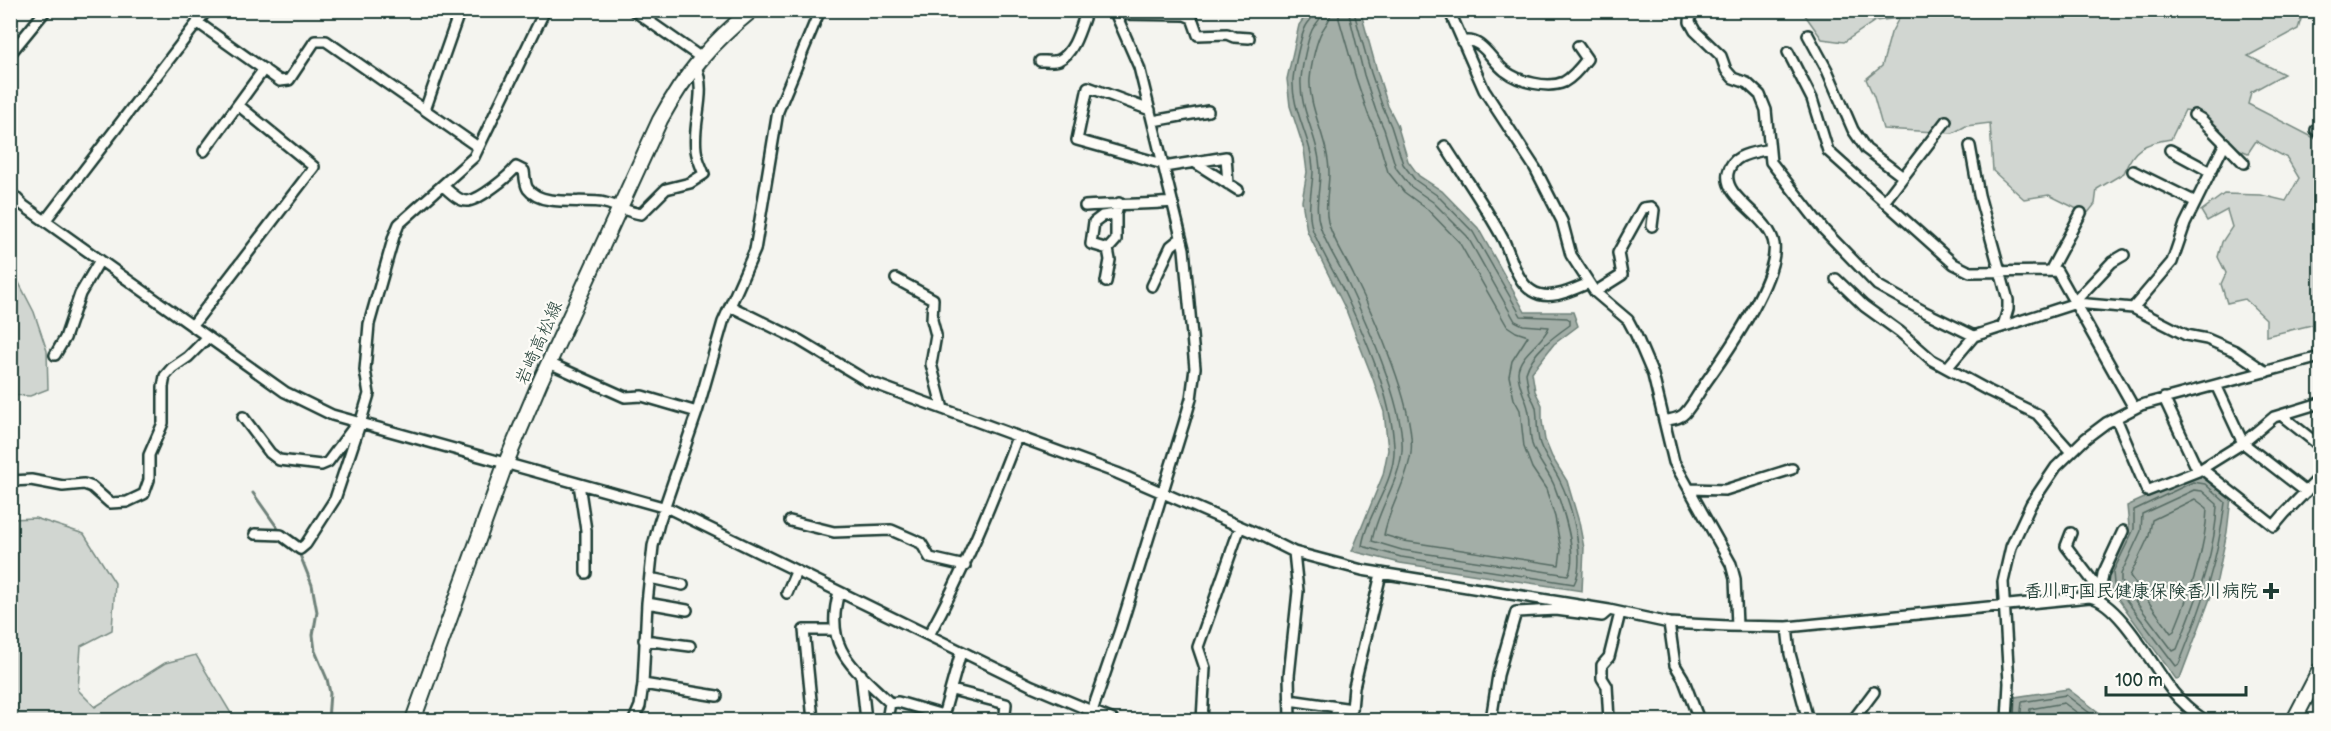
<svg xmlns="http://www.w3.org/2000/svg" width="2331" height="731" viewBox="0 0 2331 731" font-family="'Balsamiq Sans','Klee One',sans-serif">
  <rect width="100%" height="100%" fill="#f4f4ef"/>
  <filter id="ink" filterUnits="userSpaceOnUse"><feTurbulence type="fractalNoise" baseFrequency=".0167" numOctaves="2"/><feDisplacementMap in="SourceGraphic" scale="12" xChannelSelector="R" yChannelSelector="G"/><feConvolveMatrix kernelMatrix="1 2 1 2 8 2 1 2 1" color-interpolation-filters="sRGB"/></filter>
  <g filter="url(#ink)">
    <!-- green -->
    <path fill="#d1d6d1" stroke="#788a82" stroke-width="1.5" d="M1802 11H2296L2302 16 2298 29 2248 56 2284 74 2251 92 2248 104 2320 141V323L2266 336V319L2245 299 2227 303 2221 284 2226 273 2218 257 2222 242 2232 227 2227 210 2207 221 2201 211 2224 194 2261 195 2286 201 2299 178 2287 158 2256 141 2248 153 2229 145 2199 112 2185 110 2171 139C2145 143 2133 148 2124 173L2097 189 2095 204 2087 214 2049 195 2024 199 1993 171 1990 123 1966 126 1953 133 1883 129 1874 97 1866 79 1882 66 1891 33 1899 18 1875 21 1844 42 1822 39Z
      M10 281 19 283 34 312 47 351 48 389 30 396 11 395Z
      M35 518 84 534 115 583 112 630 81 646 78 690 95 707 165 663 196 655 235 720H11V519Z"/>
    <!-- water -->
    <path fill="#a3aea7" stroke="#6e8179" stroke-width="1.5" d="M1309 11H1365L1361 13 1377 71 1388 106 1397 124 1408 161 1419 176 1442 191 1478 228 1525 312H1573L1578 326 1554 344 1532 372 1535 391 1542 405V421L1545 440 1552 457 1567 481 1579 522 1584 548 1582 591 1400 563 1352 551 1383 475 1388 450 1384 412 1373 379 1346 310 1307 231 1302 201 1307 172 1304 149 1290 106 1287 79 1299 25Z
      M2192 476 2207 478 2231 498 2227 532 2217 580 2180 678 2176 679 2108 585 2107 571 2129 527 2127 506Z
      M2068 689 2109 720H2014L2015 697Z"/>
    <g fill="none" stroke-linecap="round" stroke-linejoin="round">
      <!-- shore -->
      <path stroke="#546a62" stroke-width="1.5" d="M1315 10C1314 18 1309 20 1306 26 1301 34 1294 69 1293 79 1291 111 1313 140 1313 172 1312 192 1306 211 1313 231 1321 250 1332 269 1342 288 1364 334 1392 396 1394 447 1396 482 1367 513 1362 546L1401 557 1574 584C1587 561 1571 503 1560 481 1554 468 1545 458 1540 444 1536 432 1538 420 1536 408 1535 403 1532 399 1530 395 1528 388 1527 380 1526 373 1532 352 1553 337 1570 325V320L1567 318 1521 316 1473 232 1438 196 1415 180 1403 164 1391 126 1383 108 1371 73 1355 16 1356 10
        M1322 10C1322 20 1316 22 1312 30 1307 41 1302 67 1301 79 1299 110 1320 140 1320 172 1320 191 1314 207 1320 226 1325 243 1336 259 1344 275 1364 317 1405 405 1402 451 1399 483 1377 510 1372 541L1402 550 1568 575C1579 555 1562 506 1554 485 1548 471 1537 460 1532 444 1529 432 1531 418 1528 408 1525 396 1518 386 1518 372 1519 354 1544 342 1549 327L1523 325 1515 321 1467 236 1433 202 1410 186 1396 168 1384 129 1376 111 1364 75 1348 10
        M1331 10C1331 22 1324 25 1320 35 1315 47 1311 66 1310 79 1308 108 1329 141 1329 173 1329 190 1324 205 1328 222 1333 240 1346 259 1354 276 1374 316 1416 409 1411 453 1407 482 1389 507 1384 535L1404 541 1559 565 1561 550 1555 517 1546 489 1532 468 1524 447 1520 410 1514 399 1509 376 1512 361 1528 336 1516 332 1507 326 1459 242 1427 209 1404 192 1388 172 1376 132 1368 114 1356 78 1339 19V10
        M2193 482 2205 484 2225 502C2218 562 2201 609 2179 664L2176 666 2114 584 2113 572 2134 529V510Z
        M2194 490 2202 491 2217 504C2216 554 2195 603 2177 649L2173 651 2121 582V574L2141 531 2142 514Z
        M2195 499 2207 508C2206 550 2190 592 2174 631L2171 633 2130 576 2149 536 2152 520Z
        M2020 720 2022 702 2066 695 2099 720
        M2028 720 2030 709 2064 703 2087 720"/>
      <!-- stream -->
      <path stroke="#6e8179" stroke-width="3" d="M253 493 279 530
        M300 555 312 585 317 612 313 635 315 651 327 679 330 693 328 720"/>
      <!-- minor casing -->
      <g stroke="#1f3d34" stroke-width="14">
        <path id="minor" d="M633 10 700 57
          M1449 10 1484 90 1535 168 1562 221 1571 255 1595 292 1628 320 1636 335 1653 375 1674 462 1731 564 1735 579 1737 626
          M1691 10 1690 22 1695 31 1721 56 1726 70 1733 78 1747 83 1760 95 1766 110 1771 162 1824 230 1877 285 1925 312 1974 336
          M1116 14 1185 15 1192 18 1198 35 1227 34 1234 37 1249 38
          M197 22 280 81 289 80 315 41H326L478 147
          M1808 35 1827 70 1853 130 1866 149 1903 177
          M1462 42C1482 36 1491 61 1505 71 1519 82 1548 89 1564 82 1573 77 1581 67 1587 59L1578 46
          M1788 52 1812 99 1828 151 1954 264 1970 272 2057 271 2134 408
          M10 54 46 10
          M1040 61C1046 61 1054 62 1059 60 1075 53 1081 25 1087 10
          M425 110 460 10
          M1150 110 1088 87 1077 140 1163 164
          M2194 115 2201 119 2244 163
          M1153 121 1208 111
          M2316 130 2320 133
          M1445 146C1464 176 1486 207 1503 239 1511 255 1516 281 1532 291 1549 302 1572 290 1589 283
          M1970 146 1979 195 2008 300V309L2003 326
          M2170 150 2211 172
          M204 151 264 69
          M1194 162 1238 190
          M1164 167 1226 157 1228 184
          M2133 171 2196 202
          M443 186C449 191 459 202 468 201 481 199 508 177 516 167L524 171C525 177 525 185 528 189 542 208 586 198 605 203 618 206 628 212 641 214L666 189 690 183 704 174C701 166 697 158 696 150 692 121 708 93 695 64
          M10 192 24 206 285 392 332 415 670 509 1032 686 1113 720
          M1884 202 1946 121
          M1085 206C1114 204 1143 205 1172 202
          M45 221 207 10
          M1108 249 1091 244 1094 222 1102 216 1116 214
          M2050 271 2081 213
          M896 279 933 299 932 320 936 335 931 364 943 409
          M1836 279 1864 306 1900 332 1932 360 1989 391 2037 414 2071 452
          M1106 282 1110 260 1108 249 1116 240V214L1119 203
          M1152 286 1171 246 1181 238
          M1595 292 1622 275 1618 253 1643 208 1651 207 1654 210 1652 226
          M2076 303 2079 297 2112 262 2124 255
          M730 306 799 340 867 381 1117 473 1262 536 1294 552 1362 570 1609 610 1669 623 1728 626 1787 627 2090 597C2120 603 2153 667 2173 692 2182 703 2193 712 2204 720
          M2133 308 2172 262 2185 224 2225 143
          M192 326 314 167 238 105
          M55 355 65 338 80 294 100 260
          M549 363 625 397 642 396 697 412
          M1947 368 1974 336 2076 303 2133 308 2186 335 2207 339 2235 351 2266 372
          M2216 385 2243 443 2306 492
          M2164 398 2198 471
          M2281 415 2320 446
          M243 417 270 453 279 460 321 465 328 462 357 423
          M2116 418 2147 491 2198 471 2243 443 2274 417 2320 403
          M1664 421C1671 419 1680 419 1685 413 1693 404 1699 392 1706 382 1726 354 1779 278 1774 244 1770 216 1723 199 1728 173 1732 154 1753 153 1769 149
          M2202 469 2274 526 2285 513 2320 477
          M10 481 31 480 63 486 84 484 92 487 110 503 127 502 144 494 149 480V455L163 423V387L165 376 172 368 188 357 208 337
          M579 484 586 530V573
          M1690 489 1725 490 1792 469
          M790 521 834 532 891 530 921 543 930 558 965 566
          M2071 533 2066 546 2101 592
          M255 534 281 535 300 549 306 544 335 499 360 424 369 394 365 370 369 324 394 236 399 224 474 157 545 10
          M650 578 683 585
          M839 592C823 649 853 667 890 703L887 720
          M787 593 796 572
          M2099 599 2103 574 2123 531
          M647 603 687 610
          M1669 623 1675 665 1683 678 1699 720
          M1787 627 1790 654 1808 720
          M929 635C964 571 991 505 1017 437
          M644 640 690 646
          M861 674 866 720
          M643 684 717 696
          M952 690 1006 704 1005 714
          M1289 700 1352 709 1354 687 1381 574
          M890 703 898 702 943 715
          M634 720 640 706 643 684 647 603 653 546 659 523 697 412 723 322 755 250 778 111 820 10
          M813 720 804 630H835
          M942 720 961 652
          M1089 720 1120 630 1184 423 1191 399 1195 368 1184 249 1139 67 1114 10
          M1202 720 1205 668 1198 647 1240 527
          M1290 720 1289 676 1298 591 1294 552
          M1335 720 1337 707
          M1491 720 1498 675 1516 612 1556 610 1602 616 1609 610
          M1609 720 1607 686 1602 678V665L1609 657 1620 613
          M1853 720 1874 692
          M2007 720 2009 683 2003 582 2011 547 2031 504 2056 467 2086 438 2106 423 2141 405 2320 357"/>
      </g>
      <!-- secondary casing -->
      <g stroke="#1f3d34" stroke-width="18">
        <path id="secondary" d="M413 720 505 465 540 382 660 120C685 74 711 43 752 10
          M2294 720 2320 670"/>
      </g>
      <!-- minor -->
      <use href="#minor" stroke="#fdfcf7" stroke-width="9"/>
      <!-- secondary -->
      <use href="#secondary" stroke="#fdfcf7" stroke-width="14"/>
    </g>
  </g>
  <!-- markers -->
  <path fill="#1f3d34" stroke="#fdfcf7" stroke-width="2" d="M2268 582h6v6h6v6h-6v6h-6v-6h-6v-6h6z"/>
  <g text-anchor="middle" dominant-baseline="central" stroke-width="4.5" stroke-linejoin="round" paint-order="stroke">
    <!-- street labels -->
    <g font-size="18" fill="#1f3d34" stroke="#fdfcf7">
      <text transform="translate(539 343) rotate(-66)">岩崎高松線</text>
    </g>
    <!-- poi labels -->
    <g font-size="18" font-weight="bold" fill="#1f3d34" stroke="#fdfcf7" text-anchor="end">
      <text x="2258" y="591">香川町国民健康保険香川病院</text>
    </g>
  </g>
  <!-- margin -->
  <rect width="2331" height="731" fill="none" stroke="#fdfcf7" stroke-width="36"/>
  <rect x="18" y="18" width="2295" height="695" fill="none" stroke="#1f3d34" stroke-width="2" filter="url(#ink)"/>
  <!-- scale -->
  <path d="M2106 686v9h140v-9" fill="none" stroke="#1f3d34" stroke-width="3"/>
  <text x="2115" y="686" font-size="18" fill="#1f3d34" stroke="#fdfcf7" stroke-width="4.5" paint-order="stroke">100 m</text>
</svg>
